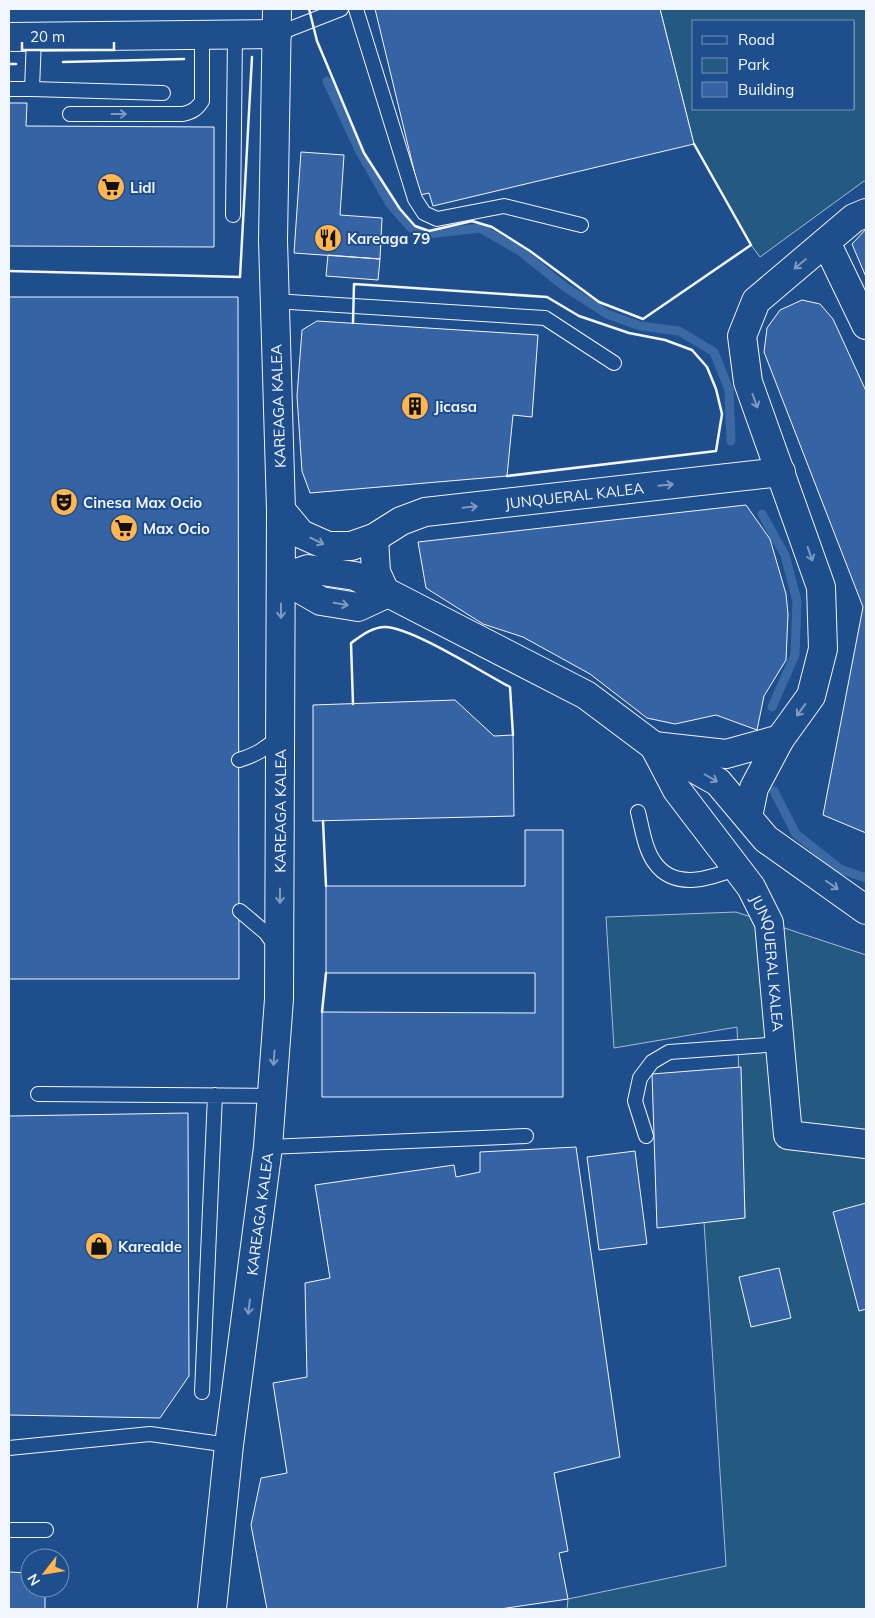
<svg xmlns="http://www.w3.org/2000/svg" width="875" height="1618" viewBox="0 0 875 1618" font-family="Mulish,sans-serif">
  <rect width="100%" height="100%" fill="#1f4e8c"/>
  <!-- green -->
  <path fill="#245a82" stroke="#a8bbd7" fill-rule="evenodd" d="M660 9H866V182L864 181 760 257 751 245 694 144ZM694 21H854V109H694Z
    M736 912 866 955V1609H567L568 1599 726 1566 704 1222 745 1217 737 1027 614 1048 606 917Z"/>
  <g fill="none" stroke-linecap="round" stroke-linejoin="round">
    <!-- stream -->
    <path stroke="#3b69a3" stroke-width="9" d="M327 81 359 150 390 204 411 228 429 234 480 228 520 251 565 287 607 314 640 326 679 331 714 352 729 390 731 441
      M762 514 785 555 797 601 795 655 772 707
      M774 791 796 834 840 869 866 878"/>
  </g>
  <!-- building -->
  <path fill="#3563a3" stroke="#f2f6ff" d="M375 9H660L694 144 433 206 429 193 420 195Z
    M9 103H27L26 126 214 127V247L9 246Z
    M301 152 344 155 340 215 382 218 380 259 294 253Z
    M866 229V277L852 244Z
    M328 255 380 259 378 280 326 276Z
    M9 297H238L239 979H9Z
    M802 300 820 304 833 319 866 391V833L823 815 863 607 764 352 767 328 780 310Z
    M317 321 538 335 532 417 513 415 507 476 310 493 302 471 297 396 302 330Z
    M746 505 770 539 786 594 788 614 786 660 764 696 757 730 716 715 675 724 647 718 590 674 523 637 483 624 426 588 418 542Z
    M455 700 494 736 513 735 514 816 313 821V705Z
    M525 830H563V1097H322V1012L535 1013V973H326V886H525Z
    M741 1067 745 1218 657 1228 652 1074Z
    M188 1113 189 1376 160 1418 9 1415V1116Z
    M576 1147 620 1457 554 1473 568 1551 559 1553 568 1599 500 1609H267L251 1525 261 1478 287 1473 273 1383 307 1377 305 1283 330 1278 315 1185 454 1165 456 1177 480 1172V1152Z
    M635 1151 647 1244 599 1250 587 1157Z
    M866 1203V1309L859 1311 833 1212Z
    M779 1268 791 1318 751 1327 739 1277Z
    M9 1572 30 1573V1588H45V1609H9Z"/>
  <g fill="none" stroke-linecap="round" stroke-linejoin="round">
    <!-- lane casing -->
    <g stroke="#f2f6ff" stroke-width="16">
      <path id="lane" d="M356 9 415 199 424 213 437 219 504 206 581 225
        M277 34 341 9
        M9 89H32L34 38
        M32 89 163 93
        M70 114H183C192 112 197 109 202 101V36
        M233 215 235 35
        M274 301 545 318 614 363
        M239 760C255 755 266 749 278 737
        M638 812C642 828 645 850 655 863 675 891 712 878 737 868
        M240 911 266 933 276 947
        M38 1094 271 1096
        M646 1136 635 1101 640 1078 652 1062 669 1052 780 1044
        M268 1147 526 1136
        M202 1392 215 1095
        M9 1448 150 1434 229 1445
        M9 1530H46"/>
    </g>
    <!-- street casing -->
    <g stroke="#f2f6ff" stroke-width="30">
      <g id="street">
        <path d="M9 37 277 34"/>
        <path d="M826 242 866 325"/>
        <path id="s1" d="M281 510 301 534 328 546H351L374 538 401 521 425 512 781 472"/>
        <path d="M374 538 376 572 386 594"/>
        <path d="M281 578 308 569 355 576 586 695 654 746 718 782 766 839 866 910"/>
        <path d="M281 578 321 601 358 607 386 594"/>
        <path d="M654 746 726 754 780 739 811 696 823 649 821 587 748 382 742 336 756 301 854 218 866 213"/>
        <path id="s2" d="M654 746 677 790 751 887 769 923 788 1135 866 1144"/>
        <path d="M748 817 754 788 780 739"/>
        <path id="s3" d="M212 1609 229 1445 268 1147 279 999 281 510 273 240 277 9"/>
      </g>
    </g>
    <!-- lane -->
    <use href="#lane" stroke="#1f4e8c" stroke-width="14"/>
    <!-- street -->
    <use href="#street" stroke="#1f4e8c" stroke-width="28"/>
    <!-- wall -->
    <path stroke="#f2f6ff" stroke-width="2.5" d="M309 9 317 41 364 153 400 209 415 226 429 231 472 221 492 227 530 251 599 302 643 319 751 245 694 144
      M63 62 184 59
      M9 64H16
      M9 271 240 277 252 57
      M353 323 354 284 547 297 579 316 629 333 665 340 692 350 707 367 716 389 722 414 716 451 507 476
      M353 704 351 643C361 636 372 627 385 627 411 627 483 673 510 687L513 735
      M323 821 326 886
      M322 1012 326 973"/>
  </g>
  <!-- one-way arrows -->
  <defs><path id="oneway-shaft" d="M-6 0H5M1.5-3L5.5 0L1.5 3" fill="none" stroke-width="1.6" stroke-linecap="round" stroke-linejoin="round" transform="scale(1.25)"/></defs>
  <g stroke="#7e9ac0">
    <use href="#oneway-shaft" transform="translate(119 114)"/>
    <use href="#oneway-shaft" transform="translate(800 264) rotate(140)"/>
    <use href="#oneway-shaft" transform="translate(755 401) rotate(70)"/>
    <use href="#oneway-shaft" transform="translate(666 485) rotate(-6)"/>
    <use href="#oneway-shaft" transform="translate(470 507) rotate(-6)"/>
    <use href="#oneway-shaft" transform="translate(317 541) rotate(26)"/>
    <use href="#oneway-shaft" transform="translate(810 554) rotate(71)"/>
    <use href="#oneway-shaft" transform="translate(341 604) rotate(9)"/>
    <use href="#oneway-shaft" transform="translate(281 611) rotate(90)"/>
    <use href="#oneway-shaft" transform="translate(801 710) rotate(126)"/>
    <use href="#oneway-shaft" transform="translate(711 778) rotate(30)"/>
    <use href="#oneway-shaft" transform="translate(832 885) rotate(35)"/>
    <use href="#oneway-shaft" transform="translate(280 896) rotate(90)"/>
    <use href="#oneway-shaft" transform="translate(274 1058) rotate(94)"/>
    <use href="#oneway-shaft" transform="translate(249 1307) rotate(97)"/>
  </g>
  <!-- icons -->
  <defs>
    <g id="supermarket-disc" transform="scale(1.4375)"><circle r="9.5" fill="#ffb74d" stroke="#1f4e8c"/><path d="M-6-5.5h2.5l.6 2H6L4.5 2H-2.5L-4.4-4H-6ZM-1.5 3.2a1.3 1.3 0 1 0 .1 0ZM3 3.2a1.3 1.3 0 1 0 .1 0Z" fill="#111"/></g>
    <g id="restaurant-disc" transform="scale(1.4375)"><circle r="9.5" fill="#ffb74d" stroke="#1f4e8c"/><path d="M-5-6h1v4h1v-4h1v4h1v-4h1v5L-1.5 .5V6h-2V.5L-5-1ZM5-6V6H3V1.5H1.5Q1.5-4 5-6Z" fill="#111"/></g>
    <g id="building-disc" transform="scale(1.4375)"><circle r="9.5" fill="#ffb74d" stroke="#1f4e8c"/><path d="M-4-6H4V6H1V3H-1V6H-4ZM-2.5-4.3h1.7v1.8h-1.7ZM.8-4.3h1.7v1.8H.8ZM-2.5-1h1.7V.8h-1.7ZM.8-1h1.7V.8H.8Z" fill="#111"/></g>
    <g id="theatre-disc" transform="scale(1.4375)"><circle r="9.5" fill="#ffb74d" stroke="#1f4e8c"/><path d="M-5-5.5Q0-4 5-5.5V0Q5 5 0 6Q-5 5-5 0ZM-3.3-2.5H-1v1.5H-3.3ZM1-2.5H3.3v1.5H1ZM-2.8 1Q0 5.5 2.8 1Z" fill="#111"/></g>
    <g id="shop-disc" transform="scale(1.4375)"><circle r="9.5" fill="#ffb74d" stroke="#1f4e8c"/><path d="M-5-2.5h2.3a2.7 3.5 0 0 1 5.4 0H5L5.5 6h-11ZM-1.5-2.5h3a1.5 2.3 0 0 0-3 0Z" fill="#111"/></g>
  </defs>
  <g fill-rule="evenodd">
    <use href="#supermarket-disc" x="111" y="187"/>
    <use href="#restaurant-disc" x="328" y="238"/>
    <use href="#building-disc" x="415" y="406"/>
    <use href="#theatre-disc" x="64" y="502"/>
    <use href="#supermarket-disc" x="124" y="528"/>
    <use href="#shop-disc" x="99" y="1246"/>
  </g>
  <g text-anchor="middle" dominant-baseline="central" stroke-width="4" stroke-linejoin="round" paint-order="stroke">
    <!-- poi labels -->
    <g font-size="15" font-weight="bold" fill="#f2f6ff" stroke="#1f4e8c" text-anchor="start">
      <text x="130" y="187">Lidl</text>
      <text x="347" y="238">Kareaga 79</text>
      <text x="434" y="406">Jicasa</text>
      <text x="83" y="502">Cinesa Max Ocio</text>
      <text x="143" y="528">Max Ocio</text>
      <text x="118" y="1246">Karealde</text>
    </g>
    <!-- street labels -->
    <g font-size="15" fill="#f2f6ff" stroke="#1f4e8c">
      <text transform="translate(278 406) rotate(-92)">KAREAGA KALEA</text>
      <text stroke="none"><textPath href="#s1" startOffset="316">JUNQUERAL KALEA</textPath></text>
      <text stroke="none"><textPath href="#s3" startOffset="802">KAREAGA KALEA</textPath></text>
      <text stroke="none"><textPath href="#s2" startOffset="251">JUNQUERAL KALEA</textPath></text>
      <text stroke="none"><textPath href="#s3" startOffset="398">KAREAGA KALEA</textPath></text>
    </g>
  </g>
  <!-- border -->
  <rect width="875" height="1618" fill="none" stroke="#f2f6ff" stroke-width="20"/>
  <!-- legend -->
  <rect x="692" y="20" width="162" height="90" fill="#1f4e8c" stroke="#7391ba"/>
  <rect x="702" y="36" width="25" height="8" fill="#1f4e8c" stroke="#7391ba"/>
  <text x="738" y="45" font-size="15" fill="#f2f6ff">Road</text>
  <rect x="702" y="58" width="25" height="15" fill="#245a82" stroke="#7391ba"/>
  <text x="738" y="70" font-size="15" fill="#f2f6ff">Park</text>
  <rect x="702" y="82" width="25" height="15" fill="#3563a3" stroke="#7391ba"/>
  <text x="738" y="95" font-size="15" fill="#f2f6ff">Building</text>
  <!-- north arrow -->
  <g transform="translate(45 1573) rotate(239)"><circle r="24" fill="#1f4e8c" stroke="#7391ba"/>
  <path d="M0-4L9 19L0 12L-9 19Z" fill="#ffb74d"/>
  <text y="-8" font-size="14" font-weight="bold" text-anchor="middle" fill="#f2f6ff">N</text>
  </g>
  <!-- scale -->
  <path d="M22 42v8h92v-8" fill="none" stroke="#f2f6ff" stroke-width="2.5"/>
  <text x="30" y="42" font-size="15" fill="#f2f6ff" stroke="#1f4e8c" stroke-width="4" paint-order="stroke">20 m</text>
</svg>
